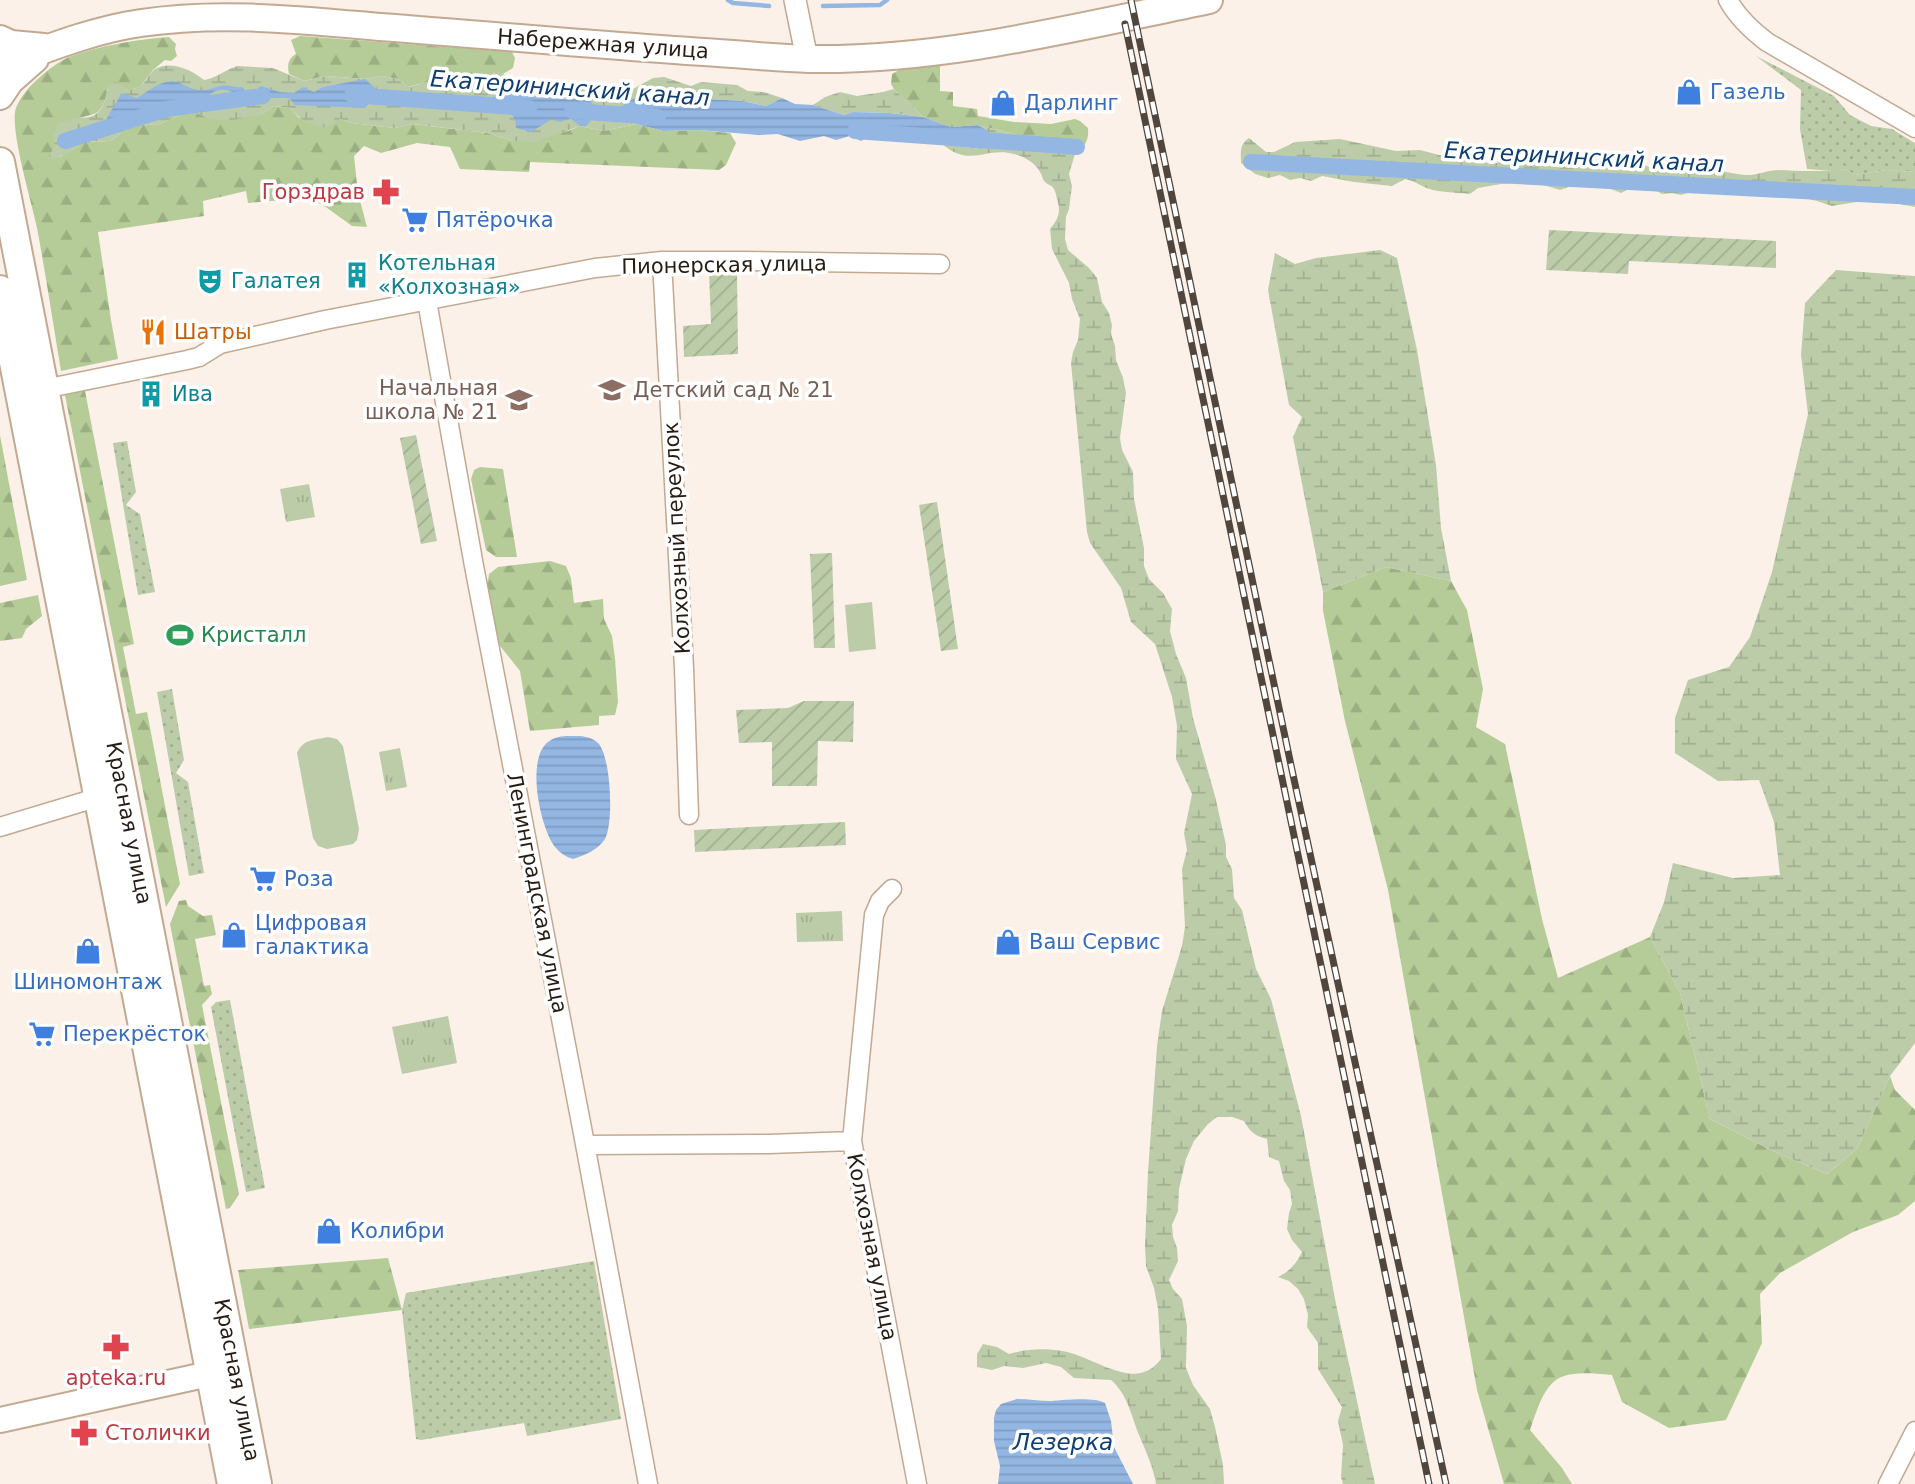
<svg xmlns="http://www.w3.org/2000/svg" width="1915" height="1484" viewBox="0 0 1915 1484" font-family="'DejaVu Sans',sans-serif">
  <defs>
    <pattern id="grass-dots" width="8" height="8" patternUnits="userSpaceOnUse" patternTransform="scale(1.75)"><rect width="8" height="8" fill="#bccca9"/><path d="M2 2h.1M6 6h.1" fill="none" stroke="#a1af91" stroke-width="1.8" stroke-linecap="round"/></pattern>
    <pattern id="forest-firs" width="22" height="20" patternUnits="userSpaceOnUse" patternTransform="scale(1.75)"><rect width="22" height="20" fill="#b5cc99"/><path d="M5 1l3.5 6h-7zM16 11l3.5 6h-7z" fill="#9caf83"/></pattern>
    <pattern id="wetland-marsh" width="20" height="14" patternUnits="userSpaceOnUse" patternTransform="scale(1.75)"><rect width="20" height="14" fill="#bccca9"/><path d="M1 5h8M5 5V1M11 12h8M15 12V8" fill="none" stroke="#a1af91"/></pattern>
    <pattern id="park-tufts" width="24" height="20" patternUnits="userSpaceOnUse" patternTransform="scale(1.75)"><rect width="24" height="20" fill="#bccca9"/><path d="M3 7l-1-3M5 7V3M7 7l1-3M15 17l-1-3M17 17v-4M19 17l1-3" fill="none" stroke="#a1af91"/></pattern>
    <pattern id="garden-furrows" width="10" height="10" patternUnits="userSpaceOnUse" patternTransform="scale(1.75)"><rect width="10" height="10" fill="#bccca9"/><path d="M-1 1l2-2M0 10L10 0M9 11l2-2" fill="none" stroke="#a1af91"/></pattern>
    <pattern id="water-rules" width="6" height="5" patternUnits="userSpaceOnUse" patternTransform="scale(1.75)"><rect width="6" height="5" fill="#93b6e2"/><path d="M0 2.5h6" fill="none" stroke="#7f9cc1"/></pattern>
  </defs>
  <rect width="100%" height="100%" fill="#fcf1e8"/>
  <!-- grass -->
  <path fill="url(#grass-dots)" d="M1756 56 1834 96 1850 115 1871 126 1892 129 1913 142 1915 143V172L1886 170 1855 175 1845 169 1833 171 1807 169 1800 129 1801 90Z
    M127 441 136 492 126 505 140 514 155 592 138 595 113 443Z
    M172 689 184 760 176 773 188 782 204 873 189 876 157 692Z
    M230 1000 265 1188 246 1192 211 1007 216 1002Z
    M594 1261 621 1419 527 1436 524 1423 421 1440 416 1439 402 1310 406 1293Z"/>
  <!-- forest -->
  <path fill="url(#forest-firs)" d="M300 36 512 52 515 58 513 68 503 74 494 72 489 79 480 83 464 79 455 80 447 84 437 86 426 82 408 87 398 79 382 76 365 79 326 76 304 81 289 74C287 65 288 59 296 54L291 40Z
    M169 37 176 44 175 49 177 56 171 61 165 60 153 70 140 87 129 90 108 88C101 122 93 111 68 122L55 147 50 155 60 157C68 151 76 149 82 142L110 141 118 136 126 127 140 124 157 125 183 114 195 112 208 118 262 114 274 106 290 108 299 118 340 119 352 123 395 128 413 124 487 133 513 141 568 131 580 126 604 131 636 124 663 131 699 130 730 133 736 143 726 165 719 170 530 162 529 172 460 169 450 147 417 143 381 153 364 146 354 156 358 193 367 227 352 226 323 205 306 198 248 203 246 191 203 201 204 216 98 232 111 320 118 359 61 371C53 323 46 276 37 228 32 203 9 128 16 108 23 89 51 65 69 57 98 46 138 39 169 37Z
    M940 65V91L953 92V106L977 109 978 116 1014 122 1051 124 1075 119 1080 121 1088 128C1089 141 1085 146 1075 154L1048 137 1034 140 1023 139 1014 134 978 125 951 127 923 117 894 89 891 84 892 74 899 70Z
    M85 391 134 644 123 647 136 714 147 712 180 884 166 907 65 395Z
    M0 435 27 580 0 586Z
    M480 467 503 469 517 557H496L486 550 471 479 474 470Z
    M550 561 566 566 571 578 574 603 603 599 604 619 612 636 615 658 618 702 615 715 599 716V725L530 731 520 671 497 642 487 586 489 574 498 567Z
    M1386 567 1451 581 1467 610 1483 689 1476 727 1505 744 1542 919 1558 978 1650 937 1680 993 1710 1119 1775 1152 1827 1174 1857 1149 1890 1076 1895 1090 1915 1110V1201L1898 1215 1853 1232 1780 1273 1760 1294 1762 1343 1726 1420 1669 1428 1622 1402 1612 1375C1554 1369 1548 1376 1530 1430L1562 1468 1572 1484H1504L1477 1390 1388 890 1345 721 1323 611V592Z
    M38 595 42 616 26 629 22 638 0 641V603Z
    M186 900 188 906 203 916 212 915 216 935 195 939 204 986 210 985 212 994 202 1005 239 1194 230 1208 226 1209 170 924 179 901Z
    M388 1258 402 1310 249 1329 238 1270Z"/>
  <!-- wetland -->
  <path fill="url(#wetland-marsh)" d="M238 66 273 68 304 81 326 76 365 79 382 76 398 79 409 87 426 82 437 86 447 84 455 80 465 79 480 83 489 79 494 71 503 74 509 78 542 85 556 80 567 81 594 91 609 94 619 88 633 89 653 78 664 77 691 86 701 82 737 85 748 91 764 92 782 98 766 106 742 101 639 95 620 113 635 110 639 116 636 124 604 131 580 126 535 142 513 141 487 133 414 124 395 128 352 123 340 119 327 127C310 125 301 121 290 108L274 106 262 114 230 121 208 118 195 112 183 114 157 125 140 124 127 127 118 136 110 141 82 142C75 150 63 155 53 160L49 155 55 147 53 136 59 122C66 122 70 120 77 118 81 117 85 118 89 117 103 114 105 100 108 88L115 82 129 90 140 87C145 82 150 73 155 69 171 60 192 70 204 80 220 77 223 70 238 66Z
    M894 89 923 117 889 113 853 112 844 115 813 105 825 97 840 92 857 96 883 92Z
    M978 125 1014 134 1023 139 1034 140 1048 137 1075 154 1069 174 1072 186 1069 209 1066 217 1065 239 1068 250 1089 268 1097 278 1102 302 1109 313 1112 325 1111 334 1115 346 1116 360 1123 378 1126 393 1120 438 1122 450 1133 472 1134 499 1144 548V566L1149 579 1163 593 1172 609 1170 631 1176 654 1186 678 1193 718 1215 796 1226 845V857L1232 869 1234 898 1242 910 1256 969 1271 999 1301 1116 1336 1304 1375 1484H1343L1341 1477 1343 1445 1338 1421 1342 1407 1318 1369V1343L1307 1327 1308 1315 1304 1299 1298 1289 1289 1281 1278 1277C1290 1271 1296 1264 1302 1252L1292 1240 1287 1229 1289 1213 1292 1204 1290 1190 1284 1181 1279 1161 1269 1157 1267 1139C1255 1136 1250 1132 1244 1121L1232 1117H1217L1208 1124 1194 1141 1186 1159 1179 1189 1178 1211 1172 1225 1173 1237 1177 1248 1178 1261 1169 1280 1173 1289 1182 1299 1187 1326 1186 1368 1193 1385 1210 1409 1215 1427 1223 1465 1224 1484H1156C1153 1466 1146 1452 1139 1435 1131 1415 1128 1395 1111 1380L1074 1378 1061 1367 1046 1363 1023 1368 1004 1366 992 1370 977 1367V1354L983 1344 997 1347 1009 1354C1026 1349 1044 1348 1062 1351 1095 1356 1135 1394 1161 1359L1158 1309 1154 1288 1146 1266 1145 1246 1148 1172 1157 1046 1162 1011 1182 946 1185 927 1182 869 1187 850 1184 833 1192 794 1176 759 1177 726 1172 697 1155 644 1131 622 1121 588 1090 543 1087 532 1071 363 1073 352 1078 340 1080 319 1072 299 1069 283 1052 249 1050 229C1059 218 1061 212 1057 199 1056 196 1056 192 1054 189 1052 185 1048 185 1045 182 1042 179 1043 177 1040 172 1035 163 1025 157 1014 154 984 146 968 171 937 139L948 145 981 149 987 130Z
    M1249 138 1266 152H1274L1295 142 1340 139 1396 151 1420 150 1447 157 1461 155 1492 164 1511 159H1522L1538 166H1549L1565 158 1573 159 1586 167 1601 163 1617 162 1632 165 1641 163 1655 170 1669 172 1697 163C1709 168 1738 176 1751 175 1760 174 1769 170 1778 170 1800 171 1824 172 1845 169L1855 175 1886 170 1915 172V207L1890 202 1879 203 1863 201 1832 206 1817 201 1804 198 1753 196 1733 192 1724 193 1698 190 1681 195 1672 193 1662 194 1655 190 1642 187 1631 188 1621 193 1596 183H1580L1560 190 1533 182 1501 184 1478 188 1470 194C1458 192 1445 193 1433 190 1423 188 1416 181 1405 179L1392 186 1354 182 1322 176 1311 181 1300 178 1290 180 1280 175 1268 178 1255 174 1241 163C1241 153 1239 144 1249 138Z
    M1380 250 1397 258 1417 350 1436 465 1441 528 1451 581 1386 567 1323 592 1293 437 1302 417 1289 405 1268 290 1275 253 1295 264 1316 258Z
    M1836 270 1915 276V1043L1890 1076 1857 1149 1827 1174 1775 1152 1710 1119 1680 993 1650 937 1664 902 1673 863 1733 878 1780 875 1774 822 1759 780 1718 781 1675 753V718L1688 680 1729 667 1750 637 1772 572 1808 414 1801 355 1805 303Z"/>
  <!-- park -->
  <path fill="url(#park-tufts)" d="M309 484 315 517 286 522 280 489Z
    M400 748 407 787 386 791 379 752Z
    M842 911 843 941 797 942 796 913Z
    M448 1016 457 1063 402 1074 392 1027Z"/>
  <!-- garden -->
  <path fill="url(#garden-furrows)" d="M1549 230 1776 241V268L1629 261 1628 274 1546 270Z
    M709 273H737L738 354 684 357 683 326 711 324Z
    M416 435 437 541 421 544 400 438Z
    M937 502 958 649 941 651 919 505Z
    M832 553 835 648H814L810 554Z
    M804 701H854L853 742 818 741 817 786H772V742L739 743 736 710 788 708Z
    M845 822 846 845 695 852 694 830Z"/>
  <!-- pitch -->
  <path fill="#bccca9" d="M872 602 876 649 849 652 845 605Z
    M328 737 337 739 343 746 359 829 357 840 353 844 327 849 318 846 313 838 297 753C303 739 314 740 328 737Z"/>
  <!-- water -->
  <path fill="url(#water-rules)" d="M365 79 374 87 371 101 365 108 295 105 289 98H241C228 86 213 87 203 102L162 109 151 106 141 113 127 118 111 131 106 121C110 110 117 104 121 93L137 98C149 91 163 78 177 82 184 85 191 89 198 90 207 91 212 88 220 86 228 84 234 88 242 87L247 92 254 91 261 86 280 92 294 93 303 87 314 92 323 87Z
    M517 87 532 91 541 95 547 90 554 91 561 88 566 90 571 96C577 97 586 102 591 101L594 107 590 116V122L586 126H580L571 119 559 122 552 119 531 132 516 128C516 116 509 112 505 102L499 101 496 104 491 102 495 95 502 94 506 89Z
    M639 95 742 101 766 106 782 98 795 104 813 105 844 115 853 112 889 113 923 117 951 127 978 125 987 130 991 137 988 144 981 149 947 145 931 135 912 132 903 134 894 131 880 130 861 141 850 136 836 140 824 136 800 141 778 134 759 135 699 130 663 131 636 124 639 116 635 110 619 113 622 106Z
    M572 736C581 736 591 736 598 743 611 756 614 823 605 839 598 850 585 855 573 859 566 857 560 853 555 847 540 828 524 754 551 740 557 736 565 736 572 736Z
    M1017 1399C1028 1399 1040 1401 1051 1401 1064 1400 1095 1397 1105 1403L1111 1421 1114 1447 1133 1484H998L1000 1466 994 1441V1418L996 1410 1001 1404Z"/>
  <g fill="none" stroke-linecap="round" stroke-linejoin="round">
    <!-- stream -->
    <path stroke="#93b6e2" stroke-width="4.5" d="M728 0 733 3 769 6
      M823 6 880 5 887 0"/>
    <!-- canal -->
    <path stroke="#93b6e2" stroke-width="16" d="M352 95 529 108
      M572 111 658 117
      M855 131 1077 147
      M65 141 166 109 263 96
      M1251 162 1915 197"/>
    <!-- minor casing -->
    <g stroke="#c2a992" stroke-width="21">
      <path id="minor" d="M1728 0C1738 18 1751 30 1767 42L1915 128
        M662 261 684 668 689 815
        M427 301 474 566 582 1128 648 1484
        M35 387 44 389 187 360 199 357 220 344 325 320 595 268 662 261H741L940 264
        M0 827 99 797
        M892 889 880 901 874 915 852 1141 917 1484
        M585 1145 769 1144 852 1141
        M1888 1484 1915 1431"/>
    </g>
    <!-- tertiary casing -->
    <g stroke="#c2a992" stroke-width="24">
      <path id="tertiary" d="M795 0 807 59"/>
    </g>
    <!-- secondary casing -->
    <g stroke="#c2a992" stroke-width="28">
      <path id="secondary" d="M0 1420 227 1370"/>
    </g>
    <!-- primary casing -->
    <g stroke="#c2a992" stroke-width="30">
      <path id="primary" d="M0 39 11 44 44 47
        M0 66C46 49 92 30 141 23 220 11 301 20 380 27 488 35 596 45 704 52 739 54 774 58 809 59 944 61 1077 27 1209 0
        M0 96 10 81 35 59"/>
    </g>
    <!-- trunk casing -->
    <g stroke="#c2a992" stroke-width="32">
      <path id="trunk" d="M0 162 257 1484
        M0 290 232 1484"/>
    </g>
    <!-- minor -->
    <use href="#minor" stroke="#fff" stroke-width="18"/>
    <!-- tertiary -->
    <use href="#tertiary" stroke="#fff" stroke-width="21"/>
    <!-- secondary -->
    <use href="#secondary" stroke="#fff" stroke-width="24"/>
    <!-- primary -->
    <use href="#primary" stroke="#fff" stroke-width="26"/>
    <!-- trunk -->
    <use href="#trunk" stroke="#fff" stroke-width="28"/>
    <!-- rail casing -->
    <g stroke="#50463e" stroke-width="7">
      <path id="rail" d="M1131 0 1292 770 1446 1484
        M1125 24 1429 1484"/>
    </g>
    <!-- rail -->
    <use href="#rail" stroke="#fff" stroke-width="4.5" stroke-dasharray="13" stroke-linecap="butt"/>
  </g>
  <!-- icons -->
  <defs>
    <g id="shop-bare" transform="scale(2.1)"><path d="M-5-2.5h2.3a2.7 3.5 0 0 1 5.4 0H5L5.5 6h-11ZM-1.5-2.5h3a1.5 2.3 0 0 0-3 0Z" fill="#3f7fe0" stroke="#fff" stroke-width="2.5" paint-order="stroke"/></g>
    <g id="pharmacy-bare" transform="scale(2.1)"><path d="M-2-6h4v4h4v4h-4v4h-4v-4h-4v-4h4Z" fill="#e0444e" stroke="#fff" stroke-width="2.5" paint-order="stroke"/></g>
    <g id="supermarket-bare" transform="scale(2.1)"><path d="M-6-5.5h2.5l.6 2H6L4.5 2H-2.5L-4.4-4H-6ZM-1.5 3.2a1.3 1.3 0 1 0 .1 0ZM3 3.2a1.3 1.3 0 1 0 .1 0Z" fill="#3f7fe0" stroke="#fff" stroke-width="2.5" paint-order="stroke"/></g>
    <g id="building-bare" transform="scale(2.1)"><path d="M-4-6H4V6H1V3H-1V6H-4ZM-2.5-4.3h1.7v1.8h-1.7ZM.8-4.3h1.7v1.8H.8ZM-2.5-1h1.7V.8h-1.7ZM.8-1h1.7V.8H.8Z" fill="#0f9aa8" stroke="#fff" stroke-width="2.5" paint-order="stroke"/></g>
    <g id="theatre-bare" transform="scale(2.1)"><path d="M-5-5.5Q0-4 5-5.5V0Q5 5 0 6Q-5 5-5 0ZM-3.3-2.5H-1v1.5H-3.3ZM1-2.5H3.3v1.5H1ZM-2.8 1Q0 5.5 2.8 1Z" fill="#0f9aa8" stroke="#fff" stroke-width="2.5" paint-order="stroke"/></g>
    <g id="restaurant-bare" transform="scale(2.1)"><path d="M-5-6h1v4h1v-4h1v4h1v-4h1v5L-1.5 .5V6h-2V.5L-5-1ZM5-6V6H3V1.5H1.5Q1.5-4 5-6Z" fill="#e8710a" stroke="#fff" stroke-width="2.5" paint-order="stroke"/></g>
    <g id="school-bare" transform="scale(2.1)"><path d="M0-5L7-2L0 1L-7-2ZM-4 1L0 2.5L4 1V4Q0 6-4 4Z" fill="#8d6e63" stroke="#fff" stroke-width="2.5" paint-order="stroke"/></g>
    <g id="stadium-bare" transform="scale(2.1)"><path d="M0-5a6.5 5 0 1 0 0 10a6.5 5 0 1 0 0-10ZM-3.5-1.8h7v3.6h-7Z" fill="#2e9e5b" stroke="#fff" stroke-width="2.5" paint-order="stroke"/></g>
  </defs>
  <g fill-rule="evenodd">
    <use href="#shop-bare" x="1689" y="92"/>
    <use href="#shop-bare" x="1003" y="103"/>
    <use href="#pharmacy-bare" x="386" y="192"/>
    <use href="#supermarket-bare" x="415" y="220"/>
    <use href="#building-bare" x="357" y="275"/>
    <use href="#theatre-bare" x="210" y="281"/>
    <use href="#restaurant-bare" x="153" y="332"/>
    <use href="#school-bare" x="612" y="390"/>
    <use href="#building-bare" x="151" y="394"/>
    <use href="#school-bare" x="519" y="400"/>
    <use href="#stadium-bare" x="180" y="635"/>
    <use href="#supermarket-bare" x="263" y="879"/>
    <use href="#shop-bare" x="234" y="935"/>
    <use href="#shop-bare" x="1008" y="942"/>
    <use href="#shop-bare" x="88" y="951"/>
    <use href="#supermarket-bare" x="42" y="1034"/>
    <use href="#shop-bare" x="329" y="1231"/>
    <use href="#pharmacy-bare" x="116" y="1347"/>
    <use href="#pharmacy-bare" x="84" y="1433"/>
  </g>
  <g text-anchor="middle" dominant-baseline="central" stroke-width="7" stroke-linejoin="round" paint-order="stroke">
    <!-- street labels -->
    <g font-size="21" fill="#261c14" stroke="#fff">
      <text transform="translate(603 44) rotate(4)">Набережная улица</text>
      <text transform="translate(724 265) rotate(-1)">Пионерская улица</text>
      <text transform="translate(677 538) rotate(-93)">Колхозный переулок</text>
      <text transform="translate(129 823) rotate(79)">Красная улица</text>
      <text transform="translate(537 893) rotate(79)">Ленинградская улица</text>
      <text transform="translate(872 1247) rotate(79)">Колхозная улица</text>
      <text transform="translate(237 1380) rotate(79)">Красная улица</text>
    </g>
    <!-- shop labels -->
    <g font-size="21" fill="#366cbe" stroke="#fff" text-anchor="start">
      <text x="1710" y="92">Газель</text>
      <text x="1024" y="103">Дарлинг</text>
      <text x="436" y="220">Пятёрочка</text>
      <text x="284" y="879">Роза</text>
      <text x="255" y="923">Цифровая<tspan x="255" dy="24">галактика</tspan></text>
      <text x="1029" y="942">Ваш Сервис</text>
      <text x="88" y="982" text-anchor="middle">Шиномонтаж</text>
      <text x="63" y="1034">Перекрёсток</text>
      <text x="350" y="1231">Колибри</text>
    </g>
    <!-- health labels -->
    <g font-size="21" fill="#be3a42" stroke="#fff" text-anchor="end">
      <text x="365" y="192">Горздрав</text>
      <text x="116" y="1378" text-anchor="middle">apteka.ru</text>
      <text x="105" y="1433" text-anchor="start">Столички</text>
    </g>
    <!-- culture labels -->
    <g font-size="21" fill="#0d838f" stroke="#fff" text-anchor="start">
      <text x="378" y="263">Котельная<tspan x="378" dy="24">«Колхозная»</tspan></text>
      <text x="231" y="281">Галатея</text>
      <text x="172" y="394">Ива</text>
    </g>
    <!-- food labels -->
    <g font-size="21" fill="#c56008" stroke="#fff" text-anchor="start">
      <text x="174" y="332">Шатры</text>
    </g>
    <!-- education labels -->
    <g font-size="21" fill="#785e54" stroke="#fff" text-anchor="end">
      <text x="498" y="388">Начальная<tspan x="498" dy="24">школа № 21</tspan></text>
      <text x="633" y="390" text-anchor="start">Детский сад № 21</text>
    </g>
    <!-- leisure labels -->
    <g font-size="21" fill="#27864d" stroke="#fff" text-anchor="start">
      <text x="201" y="635">Кристалл</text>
    </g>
    <!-- water labels -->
    <g font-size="23" font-style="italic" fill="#0f3e73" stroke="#fff">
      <text transform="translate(570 88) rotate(4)">Екатерининский канал</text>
      <text transform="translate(1584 157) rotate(3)">Екатерининский канал</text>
      <text x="1063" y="1442">Лезерка</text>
    </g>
  </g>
</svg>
